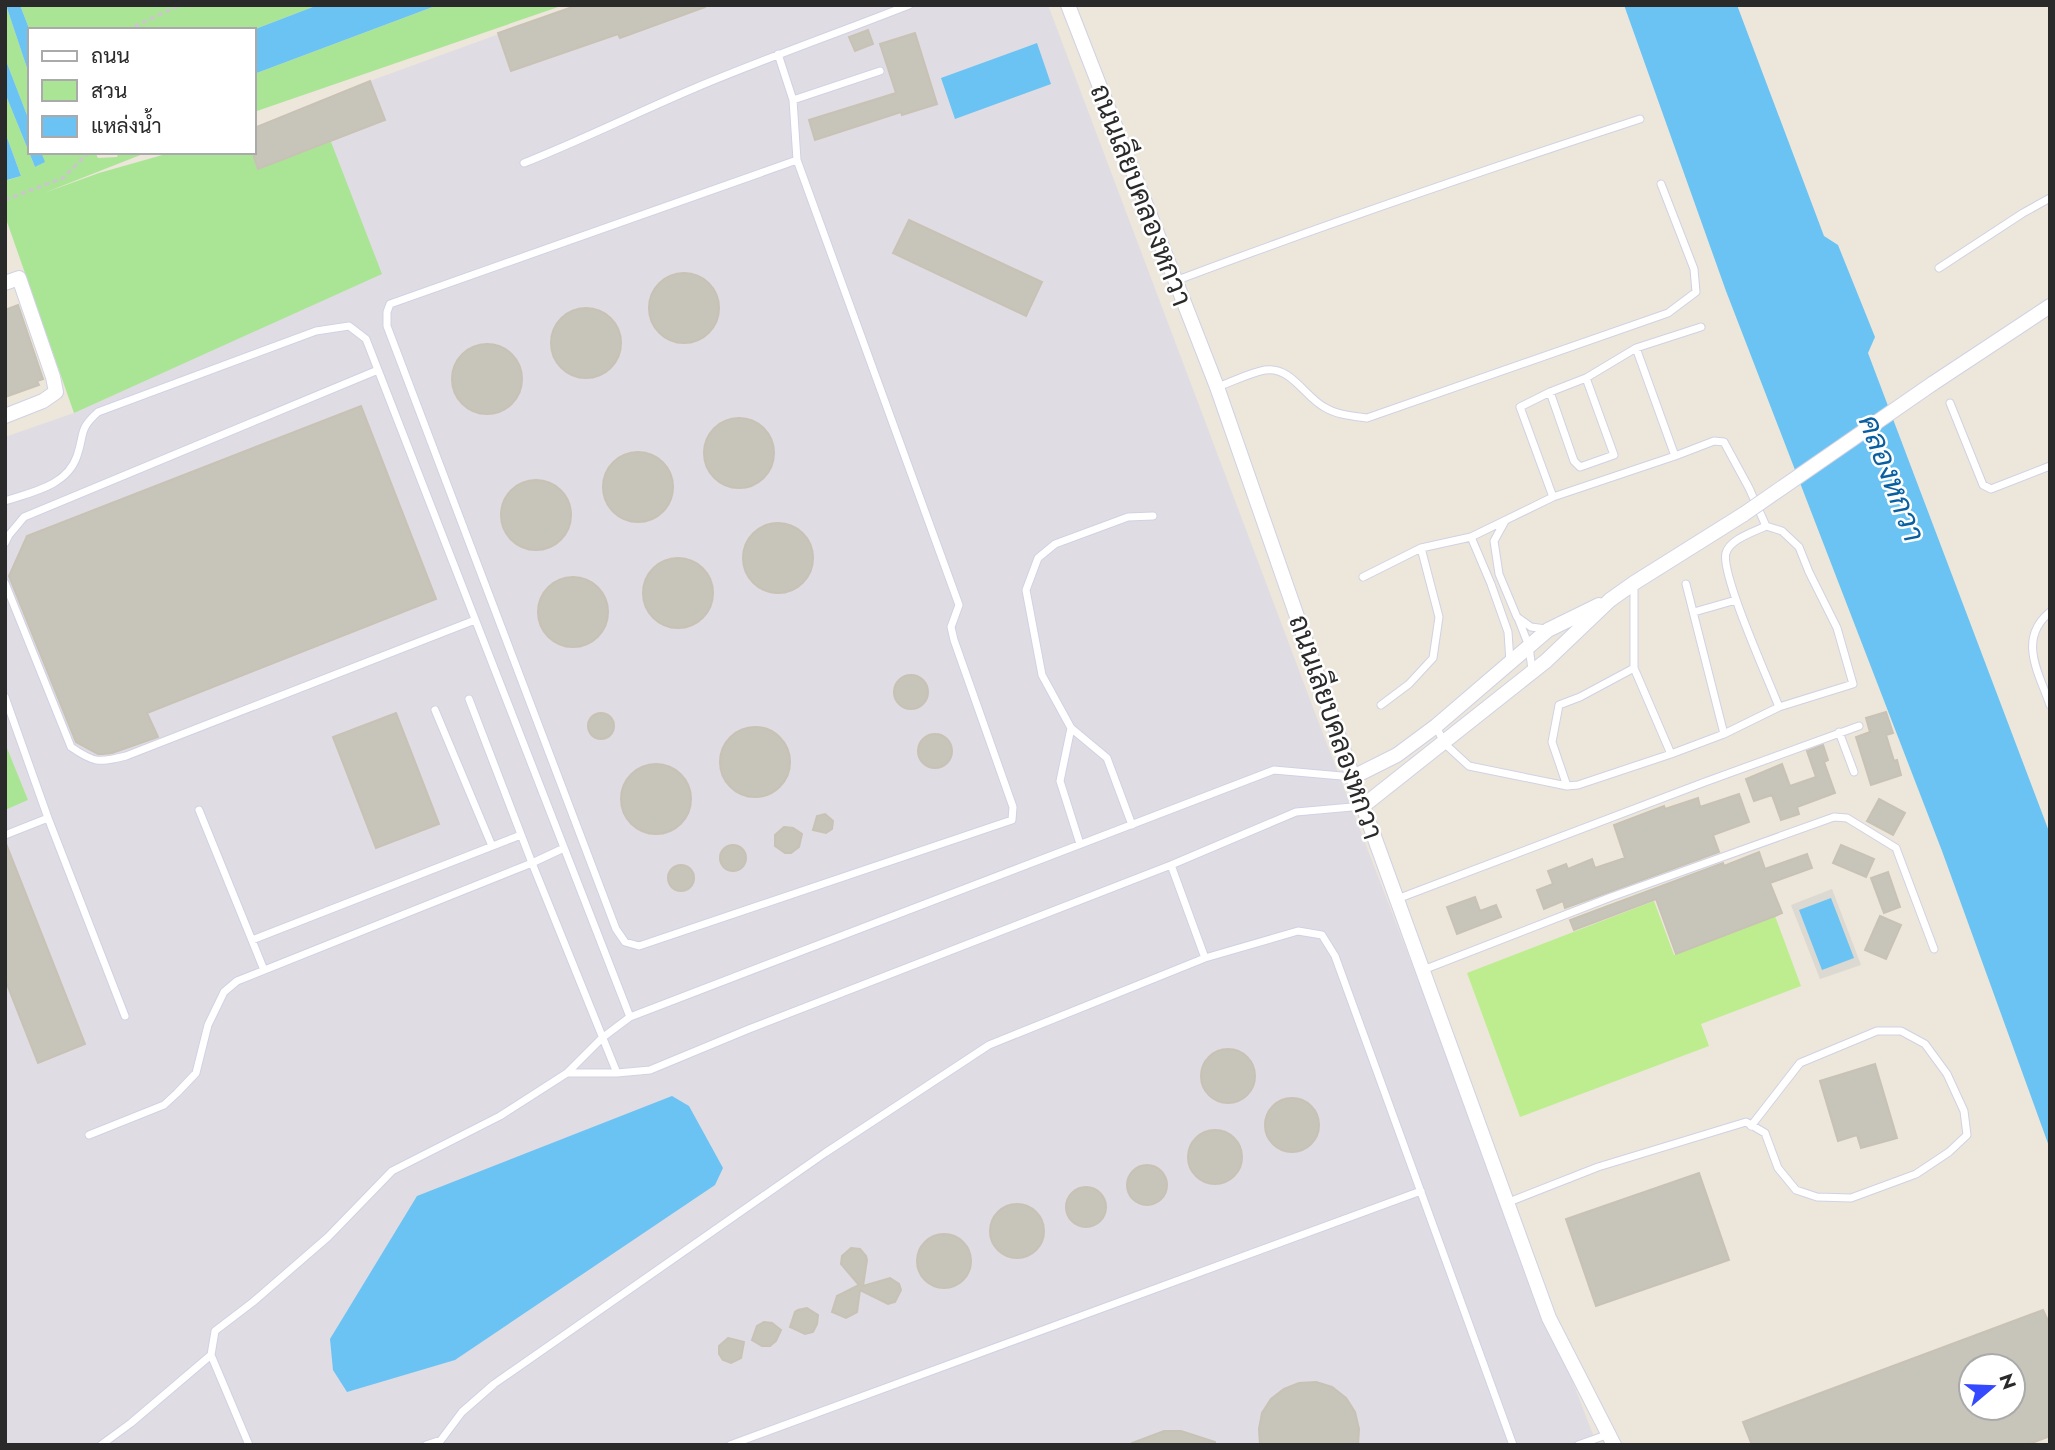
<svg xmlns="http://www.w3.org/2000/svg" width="2055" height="1450" viewBox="0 0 2055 1450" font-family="Jost,Sarabun,sans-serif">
  <rect width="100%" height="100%" fill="#ece6db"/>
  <!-- industrial -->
  <path fill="#dfdce4" d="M579 5H1048L1317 718 1597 1445H5V810L28 800 5 743V437L74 413 316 103 370 81Z"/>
  <!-- green -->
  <path fill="#aae595" d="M6 5 30 77V123L5 58Z
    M20 5H318L253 30 30 31Z
    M438 5H564L254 112V74Z
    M5 93 35 167 44 162 41 152H95L98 158 117 157 119 152H148L44 193 99 173 173 152H254V128L316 103 382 274 74 413 5 216V174L8 180 21 176 5 132Z
    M5 743 28 800 5 810Z"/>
  <!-- pitch -->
  <path fill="#beed90" d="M1654 901 1674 955 1775 916 1801 986 1701 1024 1709 1046 1520 1117 1467 973Z"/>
  <!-- plaza -->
  <path fill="#dcd9d2" d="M1832 889 1861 965 1820 979 1791 905Z"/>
  <!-- water -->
  <path fill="#6ac3f3" d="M6 5H20L30 31V77Z
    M318 5H438L254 74 253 30Z
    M1624 5H1737L1824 236 1838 245 1875 337 1868 353 2050 834V1149L1942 851 1726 291Z
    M1037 43 1051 84 955 119 941 78Z
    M5 58 30 123V152H41L45 162 35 167 5 93Z
    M5 132 21 176 7 180 5 174Z
    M1831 898 1854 958 1822 970 1799 910Z
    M672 1096 689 1106 723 1168 715 1185 455 1360 347 1392 333 1370 330 1339 417 1196Z"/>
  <!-- building -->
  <path fill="#c7c4ba" stroke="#c8c2b5" stroke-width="2" fill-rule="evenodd" d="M578 5H705V7L620 38 618 34 511 71 498 33Z
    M868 30 873 44 855 51 849 37Z
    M915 33 937 104 902 115 901 112 815 140 809 120 896 93 880 44Z
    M370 81 385 120 258 169 254 157V128Z
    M909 220 1042 282 1026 316 893 253Z
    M649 308a35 35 0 1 1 70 0a35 35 0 1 1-70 0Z
    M18 305 43 379 37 381 39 385 5 397V310Z
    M551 343a35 35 0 1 1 70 0a35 35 0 1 1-70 0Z
    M452 379a35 35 0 1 1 70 0a35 35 0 1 1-70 0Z
    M361 406 436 599 147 713 158 737 112 753 103 754H98L76 742 9 576 27 536Z
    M704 453a35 35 0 1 1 70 0a35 35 0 1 1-70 0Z
    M603 487a35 35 0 1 1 70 0a35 35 0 1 1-70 0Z
    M501 515a35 35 0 1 1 70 0a35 35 0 1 1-70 0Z
    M743 558a35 35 0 1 1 70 0a35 35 0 1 1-70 0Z
    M643 593a35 35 0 1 1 70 0a35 35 0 1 1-70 0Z
    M538 612a35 35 0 1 1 70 0a35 35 0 1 1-70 0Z
    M894 692a17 17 0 1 1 34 0a17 17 0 1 1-34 0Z
    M1886 712 1893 733 1886 735 1894 761 1897 760 1901 775 1871 785 1856 737 1870 732 1866 718Z
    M588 726a13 13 0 1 1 26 0a13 13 0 1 1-26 0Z
    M396 713 439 824 376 848 333 737Z
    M720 762a35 35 0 1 1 70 0a35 35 0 1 1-70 0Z
    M918 751a17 17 0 1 1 34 0a17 17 0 1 1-34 0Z
    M1823 745 1828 760 1824 762 1835 793 1797 807 1799 814 1781 820 1772 795 1754 801 1746 779 1782 764 1790 786 1816 777 1807 751Z
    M621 799a35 35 0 1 1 70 0a35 35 0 1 1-70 0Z
    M1739 794 1749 822 1713 835 1719 852 1565 908 1563 901 1544 909 1537 890 1553 884 1548 871 1566 864 1568 869 1592 859 1595 868 1625 858 1614 825 1664 806 1665 809 1698 798 1700 807Z
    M1879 799 1905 813 1893 835 1867 821Z
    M825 814 833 821 832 829 826 833 813 830 817 816Z
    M784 827 793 828 802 834 799 847 791 853H785L775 846V835Z
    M5 841 85 1044 38 1063 5 979Z
    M720 858a13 13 0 1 1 26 0a13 13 0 1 1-26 0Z
    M1841 845 1874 859 1866 877 1833 863Z
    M1759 852 1765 869 1807 854 1812 868 1770 883 1782 913 1775 916 1676 954 1656 899 1574 930 1570 920 1723 863 1724 866Z
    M668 878a13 13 0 1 1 26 0a13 13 0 1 1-26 0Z
    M1888 872 1900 907 1884 913 1871 878Z
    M1475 897 1480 911 1496 905 1501 917 1457 934 1447 907Z
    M1880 916 1901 925 1886 959 1865 950Z
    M1201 1076a27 27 0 1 1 54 0a27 27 0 1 1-54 0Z
    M1875 1064 1897 1138 1861 1148 1857 1135 1838 1141 1820 1081Z
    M1265 1125a27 27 0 1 1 54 0a27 27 0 1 1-54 0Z
    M1188 1157a27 27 0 1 1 54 0a27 27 0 1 1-54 0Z
    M1127 1185a20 20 0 1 1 40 0a20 20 0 1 1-40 0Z
    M1699 1173 1729 1260 1596 1306 1566 1219Z
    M1066 1207a20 20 0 1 1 40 0a20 20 0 1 1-40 0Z
    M990 1231a27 27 0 1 1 54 0a27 27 0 1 1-54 0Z
    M917 1261a27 27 0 1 1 54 0a27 27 0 1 1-54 0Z
    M851 1248 860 1249 866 1256 867 1260 863 1286 890 1278 899 1284 901 1290 895 1302 888 1304 860 1290 857 1312 846 1318 832 1312 837 1296 859 1285 841 1264 842 1256Z
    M807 1308 818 1315 817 1324 813 1332 805 1334 790 1327 795 1312 798 1310Z
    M2043 1310 2050 1325V1436L2027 1445H1752L1743 1422ZM1971 1366H2013V1408H1971Z
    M764 1322 772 1323 781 1330 776 1341 770 1346H762L752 1340 757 1326Z
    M728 1338 744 1342 741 1358 731 1363 723 1360 719 1354V1346Z
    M1316 1382 1332 1387 1346 1398 1355 1412 1359 1429 1358 1445H1260L1259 1429 1262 1413 1271 1399 1284 1389 1299 1383Z
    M1164 1431H1181L1215 1442V1445H1133L1132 1443Z"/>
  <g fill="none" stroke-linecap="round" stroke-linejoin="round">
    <!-- lane casing -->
    <g stroke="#d0d2e3" stroke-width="9">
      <path id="lane" d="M778 54 793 100 797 160 959 605 951 627 954 640 1013 807 1012 820 639 946 625 942 616 929 387 326V312L390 304 797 160
        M793 100 880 71
        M524 163C582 140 638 112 695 88 766 58 838 33 909 5
        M1939 268 2023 213 2050 198
        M1175 281C1329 223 1484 170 1640 119
        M1636 348 1675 456
        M1217 387C1232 382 1249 373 1265 370 1291 366 1304 396 1324 407 1337 415 1352 416 1367 418L1668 313 1696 292 1694 269 1661 184
        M1550 392 1574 461 1580 467 1614 455 1586 378
        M1950 403 1983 485 1991 489 2050 466
        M1553 497 1520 407 1550 392 1586 378 1636 348 1701 327
        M5 501C32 492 67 486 77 456 85 433 78 430 98 412L316 331 349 326 366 339 630 1017
        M1505 521 1494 541 1499 574 1517 617 1531 627 1546 629
        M1471 537 1491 584 1508 632 1510 662
        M5 543 9 535 24 517 378 370
        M1363 577 1421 548 1471 537 1553 497 1675 456 1714 441 1724 442 1749 488 1766 526
        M5 583 71 747C94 763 99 763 126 756L475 620
        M1634 584V668L1671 754
        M1686 584 1724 734
        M1694 612 1736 600
        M2050 612C2017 639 2039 673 2050 705
        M1518 618 1529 646 1532 670
        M5 697 48 818 5 835
        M469 699 532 863 564 848
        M1381 705 1409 684 1433 658 1439 617 1421 548
        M435 710 492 846
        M1436 726 1444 743 1469 766 1567 786 1578 785 1671 754 1724 734 1779 707 1853 684 1837 628 1809 572 1799 547 1782 531 1766 526C1754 532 1730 539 1726 553 1720 573 1769 681 1779 707
        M1071 728 1060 781 1080 844
        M1839 732 1854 772
        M1567 786 1552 742 1559 705 1580 697 1634 668
        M199 810 264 970
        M48 818 125 1016
        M1132 825 1107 758 1071 728 1042 675 1026 590 1038 558 1055 544 1128 517 1153 516
        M1171 865 1205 958
        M1397 899 1705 782 1859 726
        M252 940 521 835
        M1423 970 1611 897 1834 817 1847 818 1896 848 1934 949
        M567 1073H617L650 1070 749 1029 1171 865 1296 812 1363 806
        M89 1135 164 1105 177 1093 196 1073 208 1025 224 992 237 981 532 863 617 1073
        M1509 1202 1598 1167 1746 1122 1765 1133 1778 1168 1796 1190 1817 1197 1851 1198 1916 1174 1949 1152 1967 1135 1964 1111 1947 1074 1925 1044 1901 1031H1877L1800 1063 1751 1126
        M101 1445 131 1423 211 1355
        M249 1445 211 1355 215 1331 253 1302 328 1237 392 1171 500 1116 567 1073 602 1038 630 1017 1274 770 1353 777
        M426 1445 441 1440 462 1412 494 1384 825 1153 989 1045 1205 958 1298 931 1322 935 1335 956 1513 1445
        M730 1445 1421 1191
        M1578 1445 1609 1434"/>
    </g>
    <!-- street casing -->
    <g stroke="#d0d2e3" stroke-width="16">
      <path id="street" d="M1068 5 1217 387 1363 806 1549 1318 1614 1445
        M5 283 19 278 53 377 56 392 43 401 5 416
        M1932 384 2050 306
        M1353 777 1397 755 1436 726 1548 630 1599 605
        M1363 806 1546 661 1610 600 1634 583 1744 514"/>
    </g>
    <!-- path -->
    <path stroke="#c8c8c8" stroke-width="3.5" stroke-dasharray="5 3.5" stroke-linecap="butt" d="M127 30 180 5
      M5 200 63 178 86 155 85 152"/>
    <!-- lane -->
    <use href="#lane" stroke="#fff" stroke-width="7"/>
    <!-- street -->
    <use href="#street" stroke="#fff" stroke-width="14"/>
    <!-- street-bridge casing -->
    <g stroke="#d0d2e3" stroke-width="16" stroke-linecap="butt">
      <path id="street-bridge" d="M1744 514 1932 384"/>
    </g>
    <!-- street-bridge -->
    <use href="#street-bridge" stroke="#fff" stroke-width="14"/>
  </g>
  <g text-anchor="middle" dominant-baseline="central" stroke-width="5" stroke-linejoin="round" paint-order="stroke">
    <!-- street labels -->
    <g font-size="28" fill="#2a2a2a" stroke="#fff">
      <text transform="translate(1141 195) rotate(69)">ถนนเลียบคลองหกวา</text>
      <text transform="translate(1336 727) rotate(71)">ถนนเลียบคลองหกวา</text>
    </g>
    <!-- water labels -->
    <g font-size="30" font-style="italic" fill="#095f9f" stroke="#fff">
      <text transform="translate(1892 478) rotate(69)">คลองหกวา</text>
    </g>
  </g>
  <!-- border -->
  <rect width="2055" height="1450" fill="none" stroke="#2a2a2a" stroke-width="14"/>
  <!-- legend -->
  <rect x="28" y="28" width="228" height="126" fill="#ffffff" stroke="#aaaaaa" stroke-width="2"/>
  <rect x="42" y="51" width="35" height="10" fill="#ffffff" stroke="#aaaaaa" stroke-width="2"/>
  <text x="91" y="63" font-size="21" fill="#2a2a2a">ถนน</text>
  <rect x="42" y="80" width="35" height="21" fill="#aae595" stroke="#aaaaaa" stroke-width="2"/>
  <text x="91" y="98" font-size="21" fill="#2a2a2a">สวน</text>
  <rect x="42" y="116" width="35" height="21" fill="#6ac3f3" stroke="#aaaaaa" stroke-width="2"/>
  <text x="91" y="133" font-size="21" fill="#2a2a2a">แหล่งน้ำ</text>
  <!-- north arrow -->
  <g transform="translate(1992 1387) rotate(71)"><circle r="33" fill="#ffffff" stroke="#aaaaaa" stroke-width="2"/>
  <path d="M0-5L12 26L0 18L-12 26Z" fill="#354aff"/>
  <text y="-10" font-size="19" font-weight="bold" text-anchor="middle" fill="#2a2a2a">N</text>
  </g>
</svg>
